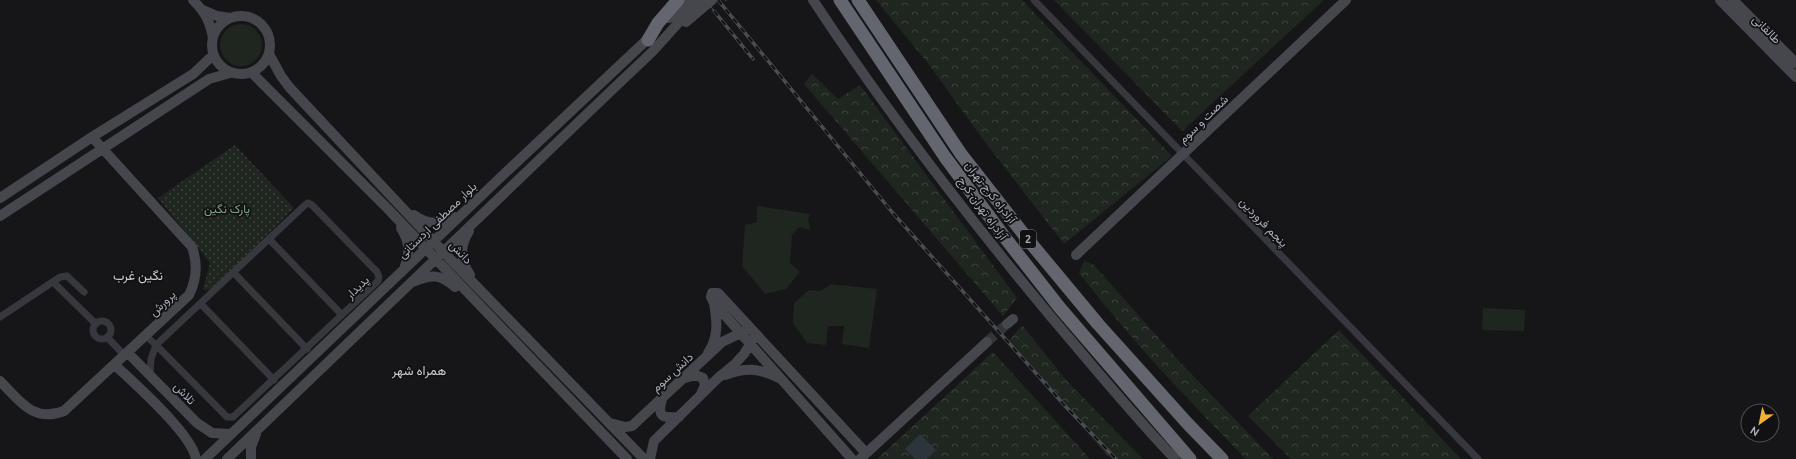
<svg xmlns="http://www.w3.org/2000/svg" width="1796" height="459" viewBox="0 0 1796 459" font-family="Ubuntu,Vazirmatn,sans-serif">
  <defs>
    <pattern id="forest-crowns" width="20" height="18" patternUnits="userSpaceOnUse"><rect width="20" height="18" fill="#1e261f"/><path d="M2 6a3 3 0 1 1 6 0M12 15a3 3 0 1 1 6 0" fill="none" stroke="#3c433d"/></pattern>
    <pattern id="park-dots" width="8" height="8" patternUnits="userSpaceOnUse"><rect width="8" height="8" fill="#1e261f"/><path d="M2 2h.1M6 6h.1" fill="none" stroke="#3c433d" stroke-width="1.8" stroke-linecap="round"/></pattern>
  </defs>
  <rect width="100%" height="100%" fill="#161618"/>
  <!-- grass -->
  <path fill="#1e261f" d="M220 45a21 21 0 1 1 42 0a21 21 0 1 1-42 0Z
    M757 206 810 214 808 219 810 230 799 227 792 235 790 263 800 272 786 289 765 294 742 266 745 225 757 222Z
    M831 284 877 289 869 348 842 344 844 326H828L826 345 807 343 793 323 794 303 809 290 821 291Z
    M1483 308 1525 310 1524 331 1482 330Z"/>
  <!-- forest -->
  <path fill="url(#forest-crowns)" d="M876 0H1022L1172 156 1064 244 982 138 930 66Z
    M1054 0H1324L1182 131Z
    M812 74 838 99 860 85 1017 298 1003 316 804 84Z
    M1084 261 1094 265 1180 362 1273 459H1246C1188 400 1130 339 1079 273Z
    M1022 325 1066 380 1143 459H1112L1104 452 1009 341Z
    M1339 330 1461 459H1291L1248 416Z
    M993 352 1090 459H877Z"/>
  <!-- park -->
  <path fill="url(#park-dots)" d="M235 145 294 208 213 289 203 290 210 263 158 198Z"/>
  <!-- water -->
  <path fill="#2c353c" d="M920 434 936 450 927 459H915L905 449Z"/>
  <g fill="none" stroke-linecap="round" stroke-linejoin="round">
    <!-- secondary-tunnel -->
    <path stroke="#333438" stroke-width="10" stroke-dasharray="10 5" stroke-linecap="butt" d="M987 342 1007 324"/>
    <!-- street -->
    <path stroke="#37383d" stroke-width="7" d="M1034 0 1478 459
      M269 239 342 315
      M234 273 307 349
      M53 282 96 324
      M201 304 274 380
      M0 317 60 277 67 276 84 292
      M93 330a9 9 0 1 1 18 0a9 9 0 1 1-18 0Z
      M146 336 156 345 227 417H233L378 281 379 277 377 272 312 205 308 203 305 205 156 345 151 359 150 376
      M107 337 125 356"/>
    <!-- secondary -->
    <path stroke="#45474d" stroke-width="10" d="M193 0C205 12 210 21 213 38
      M813 0C886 111 967 216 1052 318 1093 366 1132 414 1175 459
      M1720 0 1796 77
      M1733 0 1796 63
      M203 10 217 16 230 18
      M212 45a29 29 0 1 1 58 0a29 29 0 1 1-58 0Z
      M669 18 688 0
      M686 22 712 0
      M269 54 281 76 290 88 452 261 644 459
      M252 73 387 208 627 459
      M0 198 92 137 193 74 213 55
      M414 215C428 225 440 225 455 217
      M0 216 209 79 230 73
      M401 228C410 242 410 254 404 269
      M469 231C459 247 460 260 470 275
      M1076 255 1346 0
      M413 282C432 274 440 274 455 287
      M1007 324 1013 319
      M128 353 197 423 212 433 231 434
      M708 353C719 337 717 321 714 303
      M115 365C135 384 192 434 196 459
      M725 375C746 367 759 368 779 378
      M685 378 695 375 703 378 705 385 701 394
      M0 381C20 401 33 423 64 411L189 295C197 279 198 264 192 247L92 137
      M662 399C657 417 662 418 679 417
      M610 423 625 427 632 426 722 342 745 331
      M205 459 503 175 652 35
      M227 459 613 89 653 51 699 0
      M251 459V447L256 434
      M650 459 654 441 718 378 734 365 744 354 753 339
      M852 459 714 303 711 297 712 293H718L866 453
      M860 459 987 342"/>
    <!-- highway -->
    <path stroke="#63666e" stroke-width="13" d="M840 0 945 157 1006 239 1060 308 1190 459
      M858 0 961 154 1029 241 1098 324 1188 424 1222 459
      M648 40 658 23 678 0"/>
    <!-- tram -->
    <path stroke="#4a4c52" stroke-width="1" d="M706 0 714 11
      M725 0 726 1"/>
    <!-- rail casing -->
    <g stroke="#4a4c52" stroke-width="3.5">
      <path id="rail" d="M718 0 892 212 1066 407 1116 459
        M714 11 753 59"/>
    </g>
    <!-- rail -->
    <use href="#rail" stroke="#111113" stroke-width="2" stroke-dasharray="6" stroke-linecap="butt"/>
  </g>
  <g text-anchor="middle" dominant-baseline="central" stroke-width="3.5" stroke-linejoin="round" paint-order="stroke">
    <!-- shield labels -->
    <rect fill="#111113" stroke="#7b7e86" stroke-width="1" x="1020" y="230" width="16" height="18" rx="3"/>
    <g font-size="11" font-weight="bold" fill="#a8adb8">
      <text x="1028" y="239">2</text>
    </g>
    <!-- street labels -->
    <g font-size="12" fill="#a8adb8" stroke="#111113">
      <text transform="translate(1767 29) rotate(45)">طالقانی</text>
      <text transform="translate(1203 119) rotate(-44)">شصت و سوم</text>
      <text transform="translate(991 192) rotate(52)">آزادراه کرج-تهران</text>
      <text transform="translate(983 208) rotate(54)">آزادراه تهران-کرج</text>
      <text transform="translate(437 220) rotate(-44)">بلوار مصطفی اردستانی</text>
      <text transform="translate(1264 222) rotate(46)">پنجم فروردین</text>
      <text transform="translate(461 252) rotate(46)">دانش</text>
      <text transform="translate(357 287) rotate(-44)">پدیدار</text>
      <text transform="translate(162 303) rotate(-44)">پرورش</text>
      <text transform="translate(672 372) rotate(-43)">دانش سوم</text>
      <text transform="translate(185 393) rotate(46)">تلاش</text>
    </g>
    <!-- park labels -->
    <g font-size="12" fill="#7fa381" stroke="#111113">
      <text x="227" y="208">پارک نگین</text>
    </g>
    <!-- neighbourhood labels -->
    <g font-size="13" fill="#c9ccd4" stroke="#111113">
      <text x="138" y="275">نگین غرب</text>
      <text x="419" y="370">همراه شهر</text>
    </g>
  </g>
  <!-- north arrow -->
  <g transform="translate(1760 423) rotate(213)"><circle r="19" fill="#111113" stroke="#4d4f55"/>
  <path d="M0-3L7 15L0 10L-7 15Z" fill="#f2b134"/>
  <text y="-6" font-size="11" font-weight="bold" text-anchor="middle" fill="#a8adb8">N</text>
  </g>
</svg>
